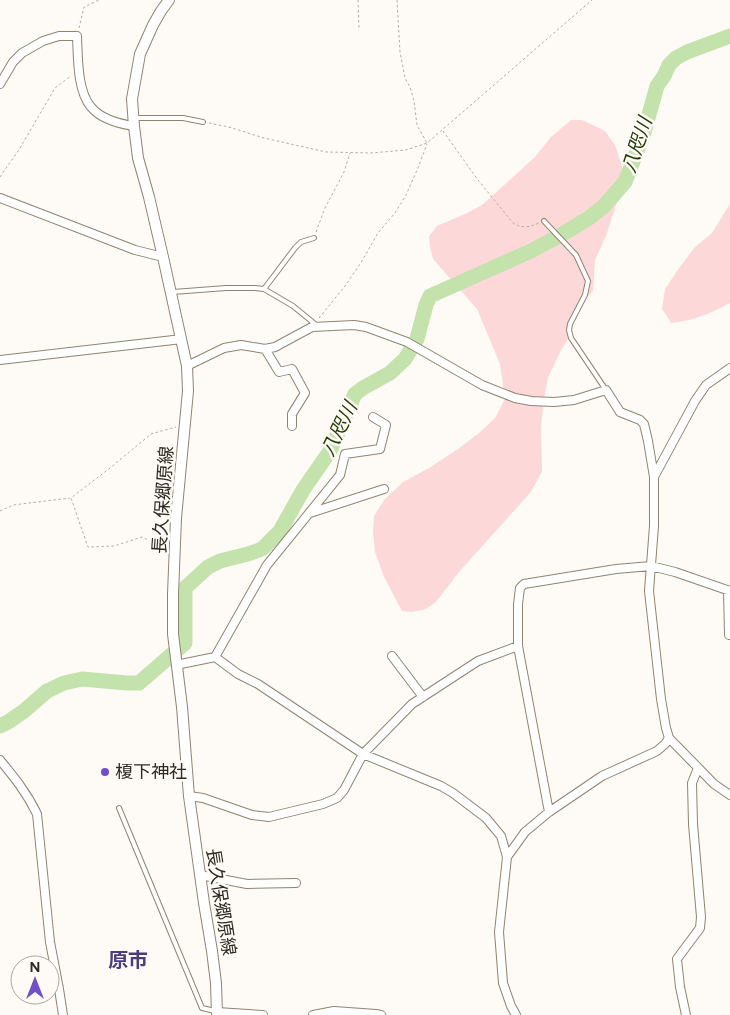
<svg xmlns="http://www.w3.org/2000/svg" width="730" height="1015" viewBox="0 0 730 1015" font-family="Figtree,'Noto Sans JP',sans-serif">
  <rect width="100%" height="100%" fill="#fefbf7"/>
  <!-- green -->
  <path fill="#fdd8d8" d="M571 120H582L605 131 615 145 622 166 621 190 606 236 595 260 593 291 580 305 575 316 571 334 560 352 548 378 544 398 541 427 542 472 530 493 459 572 436 602 426 609 412 612 402 611 384 577 375 552 373 531 374 516 385 499 403 482 429 468 458 449 479 433 495 418 505 399 500 364 477 309 433 259 430 247 429 236 437 226 467 213 482 205 535 157 551 137Z
    M730 204V303C712 313 692 321 671 323L662 309 665 289 679 268 695 247 712 233Z"/>
  <g fill="none" stroke-linecap="round" stroke-linejoin="round">
    <!-- river -->
    <path stroke="#c3e2ac" stroke-width="15" d="M0 726 8 722 24 711 47 691 64 683 82 679 127 683H139L185 643V588L208 567 220 561 248 554 262 549 280 531 303 490 330 451 355 394 363 388 390 373 405 359 417 339 426 305 430 296 531 251 559 236 589 218 603 207 625 182 643 136 657 86 664 76 669 65 676 58 687 52 730 36"/>
    <!-- service casing -->
    <g stroke="#918370" stroke-width="6">
      <path id="service" d="M136 118H183L203 122
        M544 221 576 255 588 281 585 295 570 324 569 330 571 338 606 390
        M264 289 295 248 301 242 314 238
        M173 292 226 288H255L264 289 293 306 315 324
        M119 808 202 1008 215 1011"/>
    </g>
    <!-- minor casing -->
    <g stroke="#918370" stroke-width="10">
      <path id="minor" d="M0 84 13 62 22 53 43 41 59 36H77C78 56 77 91 91 107 101 119 120 124 134 126
        M0 198 135 250 163 257
        M265 349 279 372 292 369 305 393 292 414V426
        M0 360 182 339
        M187 366 224 348 241 345 265 349 275 347 312 327 354 325 366 327 407 342 482 385 515 398 531 401 554 402 574 400 606 390 620 412 640 420 644 424 648 441 654 477
        M310 513 384 489
        M728 590 729 635
        M392 656 423 697
        M215 657 267 565 340 475 345 454 380 449 386 425 373 417
        M176 665 215 657 238 674 258 684 363 754 441 786 453 793 486 818 501 836 507 857 499 932 503 983 511 1006 516 1015
        M669 738 714 784 730 795
        M0 760C14 777 27 793 37 814L50 942 59 989 63 1015
        M189 796 203 798 252 815 269 817 323 804 337 798 344 790 363 754 412 704 478 661 518 646
        M549 812 518 646V604L520 588 524 584 616 569 651 566 675 572 730 591
        M507 857 525 832 549 812 602 776 657 751 665 744 669 738 666 728 661 699 649 591 654 526V477L695 401 706 385 730 368
        M200 875 247 884 296 883
        M217 1012 263 1015
        M313 1015 334 1011 376 1014 381 1015
        M686 1015 680 987 677 959 700 928 701 917 693 824 692 783 698 768"/>
    </g>
    <!-- secondary casing -->
    <g stroke="#918370" stroke-width="12">
      <path id="secondary" d="M169 0 161 11 153 25 140 54 132 99 134 126 138 158 149 197 163 257 187 366 188 391 176 518 173 594V634L182 707 189 796 204 903 212 951 216 983 217 1015"/>
    </g>
    <!-- path -->
    <path stroke="#b0aca7" stroke-width="1" stroke-dasharray="2.5 2.5" stroke-linecap="butt" d="M358 0 359 30
      M397 0 400 52 405 78 410 87 414 101 417 125 427 143
      M79 28 84 7 99 0
      M209 123 229 127 264 138 326 152 371 153 406 150 427 143 592 0
      M443 131 478 180 513 223C522 229 530 227 539 223
      M0 177 20 148 55 88 71 76
      M316 232 325 208 344 172 350 153
      M319 318 345 286 362 261 378 233 395 213 406 195 418 168 427 144
      M0 511 13 505 70 498
      M165 548 142 537 114 546 88 547 71 498 110 468 151 434 176 427"/>
    <!-- service -->
    <use href="#service" stroke="#fff" stroke-width="4"/>
    <!-- minor -->
    <use href="#minor" stroke="#fff" stroke-width="8"/>
    <!-- secondary -->
    <use href="#secondary" stroke="#fff" stroke-width="10"/>
  </g>
  <!-- markers -->
  <circle fill="#704fc8" stroke="#fefbf7" stroke-width="2" cx="105" cy="772" r="5"/>
  <g text-anchor="middle" dominant-baseline="central" stroke-width="5" stroke-linejoin="round" paint-order="stroke">
    <!-- street labels -->
    <g font-size="18" fill="#2e2921" stroke="#fefbf7">
      <text transform="translate(163 500) rotate(-86)">長久保郷原線</text>
      <text transform="translate(221 902) rotate(81)">長久保郷原線</text>
    </g>
    <!-- poi labels -->
    <g font-size="18" fill="#2e2921" stroke="#fefbf7" text-anchor="start">
      <text x="115" y="772">榎下神社</text>
    </g>
    <!-- water labels -->
    <g font-size="19" font-style="italic" fill="#1f3a01" stroke="#fefbf7">
      <text transform="translate(637 145) rotate(-72)">八咫川</text>
      <text transform="translate(339 429) rotate(-64)">八咫川</text>
    </g>
    <!-- quarter labels -->
    <g font-size="20" font-weight="bold" fill="#4b3d7b" stroke="#fefbf7">
      <text x="128" y="960">原市</text>
    </g>
  </g>
  <!-- north arrow -->
  <g transform="translate(35 980)"><circle r="24" fill="#fefbf7" stroke="#aba7a1"/>
  <path d="M0-4L9 19L0 12L-9 19Z" fill="#704fc8"/>
  <text y="-8" font-size="14" font-weight="bold" text-anchor="middle" fill="#2e2921">N</text>
  </g>
</svg>
